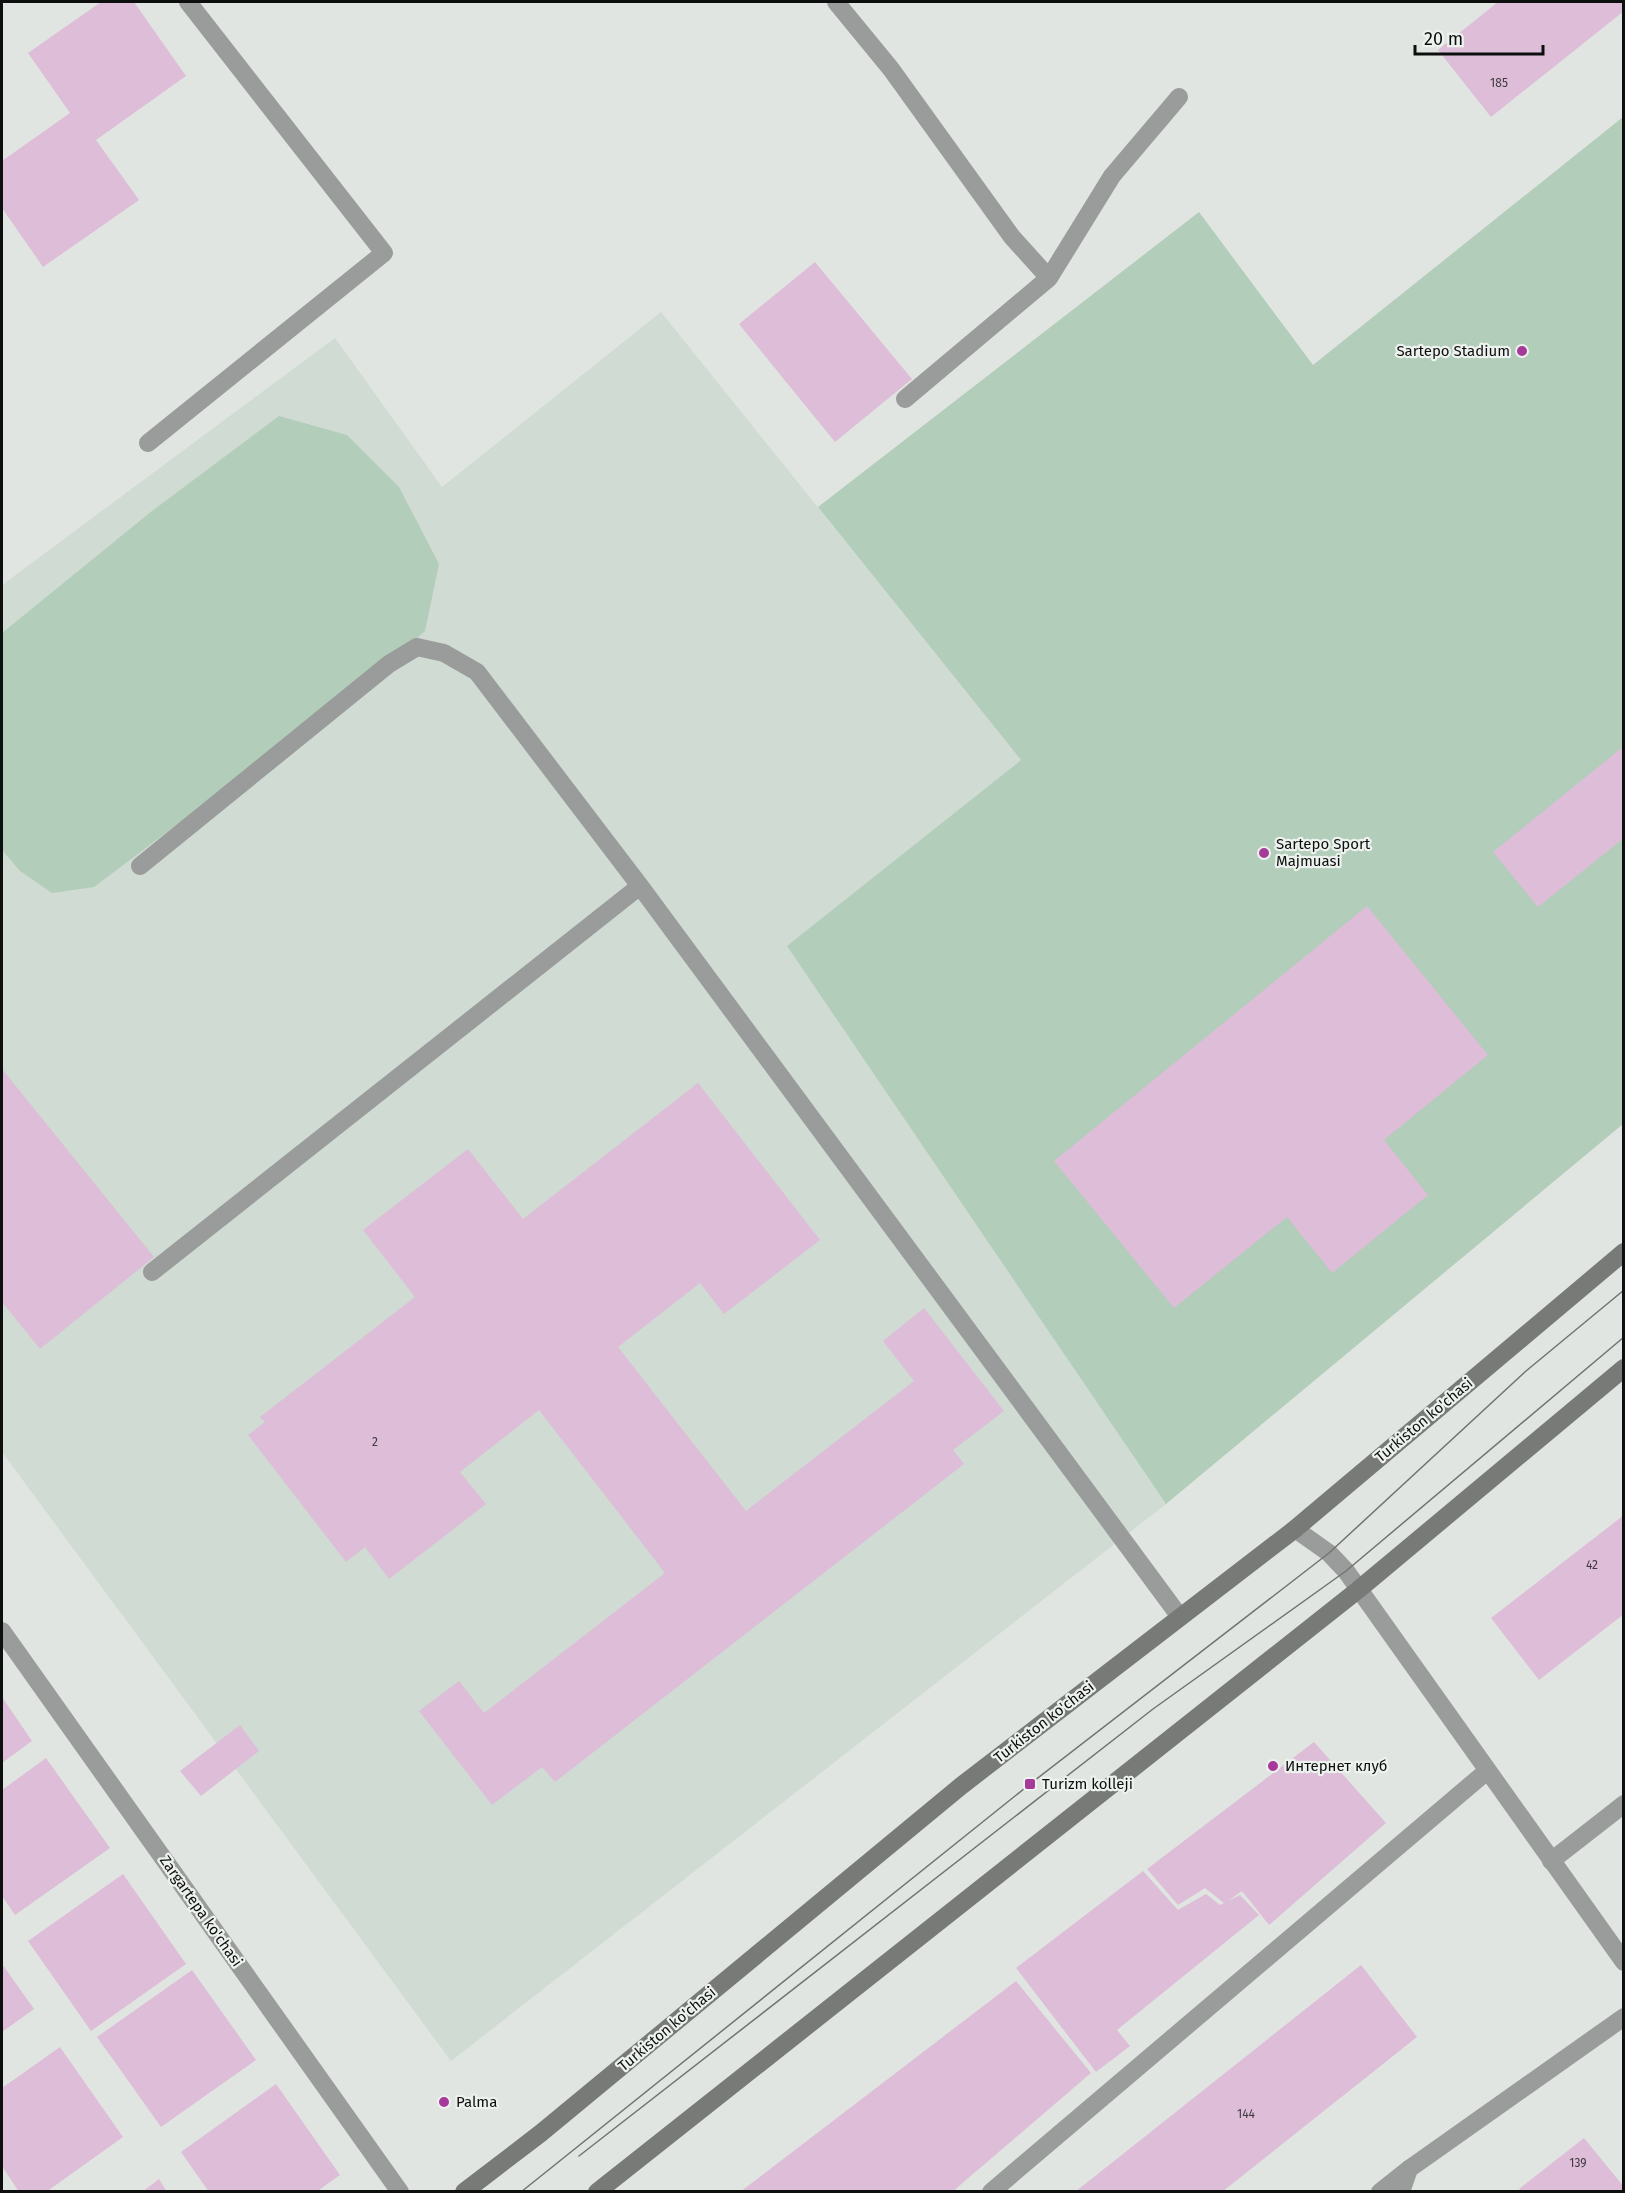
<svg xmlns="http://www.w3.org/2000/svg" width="1625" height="2193" viewBox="0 0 1625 2193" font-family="'Fira Sans',sans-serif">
  <rect width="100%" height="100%" fill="#e1e5e1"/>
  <!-- built -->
  <path fill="#d0dbd3" d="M661 312 1021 760 788 946 1166 1504 451 2061 2 1452V585L335 338 442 487Z"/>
  <!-- green -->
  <path fill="#b2cdb9" d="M1623 117V1124L1166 1504 787 946 1021 760 818 507 1199 212 1313 365Z
    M279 416 347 435 399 487 439 564 425 631 375 676 94 887 52 893 20 871 2 850V633L152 511Z"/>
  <!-- building -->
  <path fill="#ddbdd7" d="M101 2H134L186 76 96 140 139 200 43 267 2 208V161L70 113 28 53Z
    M1498 2H1624V11L1491 117 1438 50Z
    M815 262 912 379 835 442 739 324Z
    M1624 746V838L1538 907 1493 852Z
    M1367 906 1488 1055 1384 1140 1428 1195 1332 1273 1287 1217 1174 1308 1054 1161Z
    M2 1069 154 1257 40 1349 2 1302Z
    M698 1083 820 1240 724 1314 700 1283 618 1347 746 1511 914 1381 883 1341 924 1308 1004 1411 953 1450 964 1464 555 1782 542 1767 492 1805 419 1711 459 1681 484 1713 665 1573 539 1410 460 1472 486 1504 389 1579 365 1547 346 1562 248 1435 265 1422 260 1417 415 1297 363 1230 468 1149 523 1219Z
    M1624 1515V1614L1539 1680 1491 1618Z
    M2 1697 32 1741 2 1763Z
    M240 1725 259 1751 201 1796 180 1771Z
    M1314 1742 1386 1823 1269 1925 1242 1891 1228 1901 1240 1895 1259 1915 1117 2030 1130 2046 1096 2072 1016 1968 1143 1871 1178 1910 1206 1894 1220 1905 1224 1903 1205 1888 1178 1905 1147 1869Z
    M46 1758 110 1848 15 1915 2 1896V1790Z
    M123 1874 186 1964 91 2031 28 1941Z
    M2 1964 34 2009 2 2032Z
    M1361 1965 1417 2037 1222 2192H1075Z
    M192 1970 256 2060 161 2127 97 2037Z
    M1016 1981 1091 2073 952 2192H740Z
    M60 2047 123 2137 46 2192H19L2 2166V2088Z
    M276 2084 340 2175 316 2192H209L181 2152Z
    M1584 2138 1624 2187V2192H1521L1519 2189Z
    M159 2179 167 2192H142Z"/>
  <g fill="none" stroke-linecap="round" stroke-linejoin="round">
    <!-- service -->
    <path stroke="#9a9c9b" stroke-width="18" d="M140 866 389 664 417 647 444 653 477 672 640 886 1180 1617
      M152 1272 640 886
      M991 2192 1487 1771
      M1401 2192 1409 2169 1624 2017"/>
    <!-- minor -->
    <path stroke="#9a9c9b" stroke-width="18" d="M836 2 891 69 1012 237 1049 278 905 399
      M1049 278 1112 176 1179 97
      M148 443 384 253 188 2
      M2 1631 400 2192
      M1551 1861 1624 1804
      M1380 2192 1409 2169"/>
    <!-- tertiary -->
    <path stroke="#9a9c9b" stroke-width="18" d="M1295 1529 1329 1553 1346 1571 1624 1962"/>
    <!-- secondary -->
    <path stroke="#777a77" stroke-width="18" d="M464 2192 541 2133 961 1786 1295 1529 1624 1252
      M597 2192 1358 1590 1624 1368"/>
    <!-- tram -->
    <path stroke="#717472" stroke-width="1.5" d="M579 2156 1153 1709 1346 1571 1624 1337
      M521 2192 1030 1784 1329 1553 1526 1371 1624 1290"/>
  </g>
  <!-- markers -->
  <g fill="#a63a99" stroke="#eef2ef" stroke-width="2">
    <circle cx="1522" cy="351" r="6"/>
    <circle cx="1264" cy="853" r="6"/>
    <circle cx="1273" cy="1766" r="6"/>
    <rect x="1024" y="1778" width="12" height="12" rx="3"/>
    <circle cx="444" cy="2102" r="6"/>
  </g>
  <g text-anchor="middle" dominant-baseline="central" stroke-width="4.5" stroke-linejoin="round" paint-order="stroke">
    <!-- number labels -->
    <g font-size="12" fill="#413a40">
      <text x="1499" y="83">185</text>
      <text x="375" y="1442">2</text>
      <text x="1592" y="1565">42</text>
      <text x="1246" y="2114">144</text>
      <text x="1578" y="2163">139</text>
    </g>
    <!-- poi labels -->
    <g font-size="15" fill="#0d0f0e" stroke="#eef2ef" text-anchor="start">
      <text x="1510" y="351" text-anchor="end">Sartepo Stadium</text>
      <text x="1276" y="844">Sartepo Sport<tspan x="1276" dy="17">Majmuasi</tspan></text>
      <text x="1285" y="1766">Интернет клуб</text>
      <text x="1042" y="1784">Turizm kolleji</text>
      <text x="456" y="2102">Palma</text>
    </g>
    <!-- street labels -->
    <g font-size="15" fill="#0d0f0e" stroke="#eef2ef">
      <text transform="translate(1424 1420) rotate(-40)">Turkiston ko'chasi</text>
      <text transform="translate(1044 1722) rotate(-38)">Turkiston ko'chasi</text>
      <text transform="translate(201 1911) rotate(55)">Zargartepa ko'chasi</text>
      <text transform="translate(667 2029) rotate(-40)">Turkiston ko'chasi</text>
    </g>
  </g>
  <!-- border -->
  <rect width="1625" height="2193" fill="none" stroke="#0d0f0e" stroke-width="6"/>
  <!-- scale -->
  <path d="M1415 45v9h128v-9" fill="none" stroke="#0d0f0e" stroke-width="3"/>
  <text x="1424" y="45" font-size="18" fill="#0d0f0e" stroke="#eef2ef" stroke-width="4.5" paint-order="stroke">20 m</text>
</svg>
